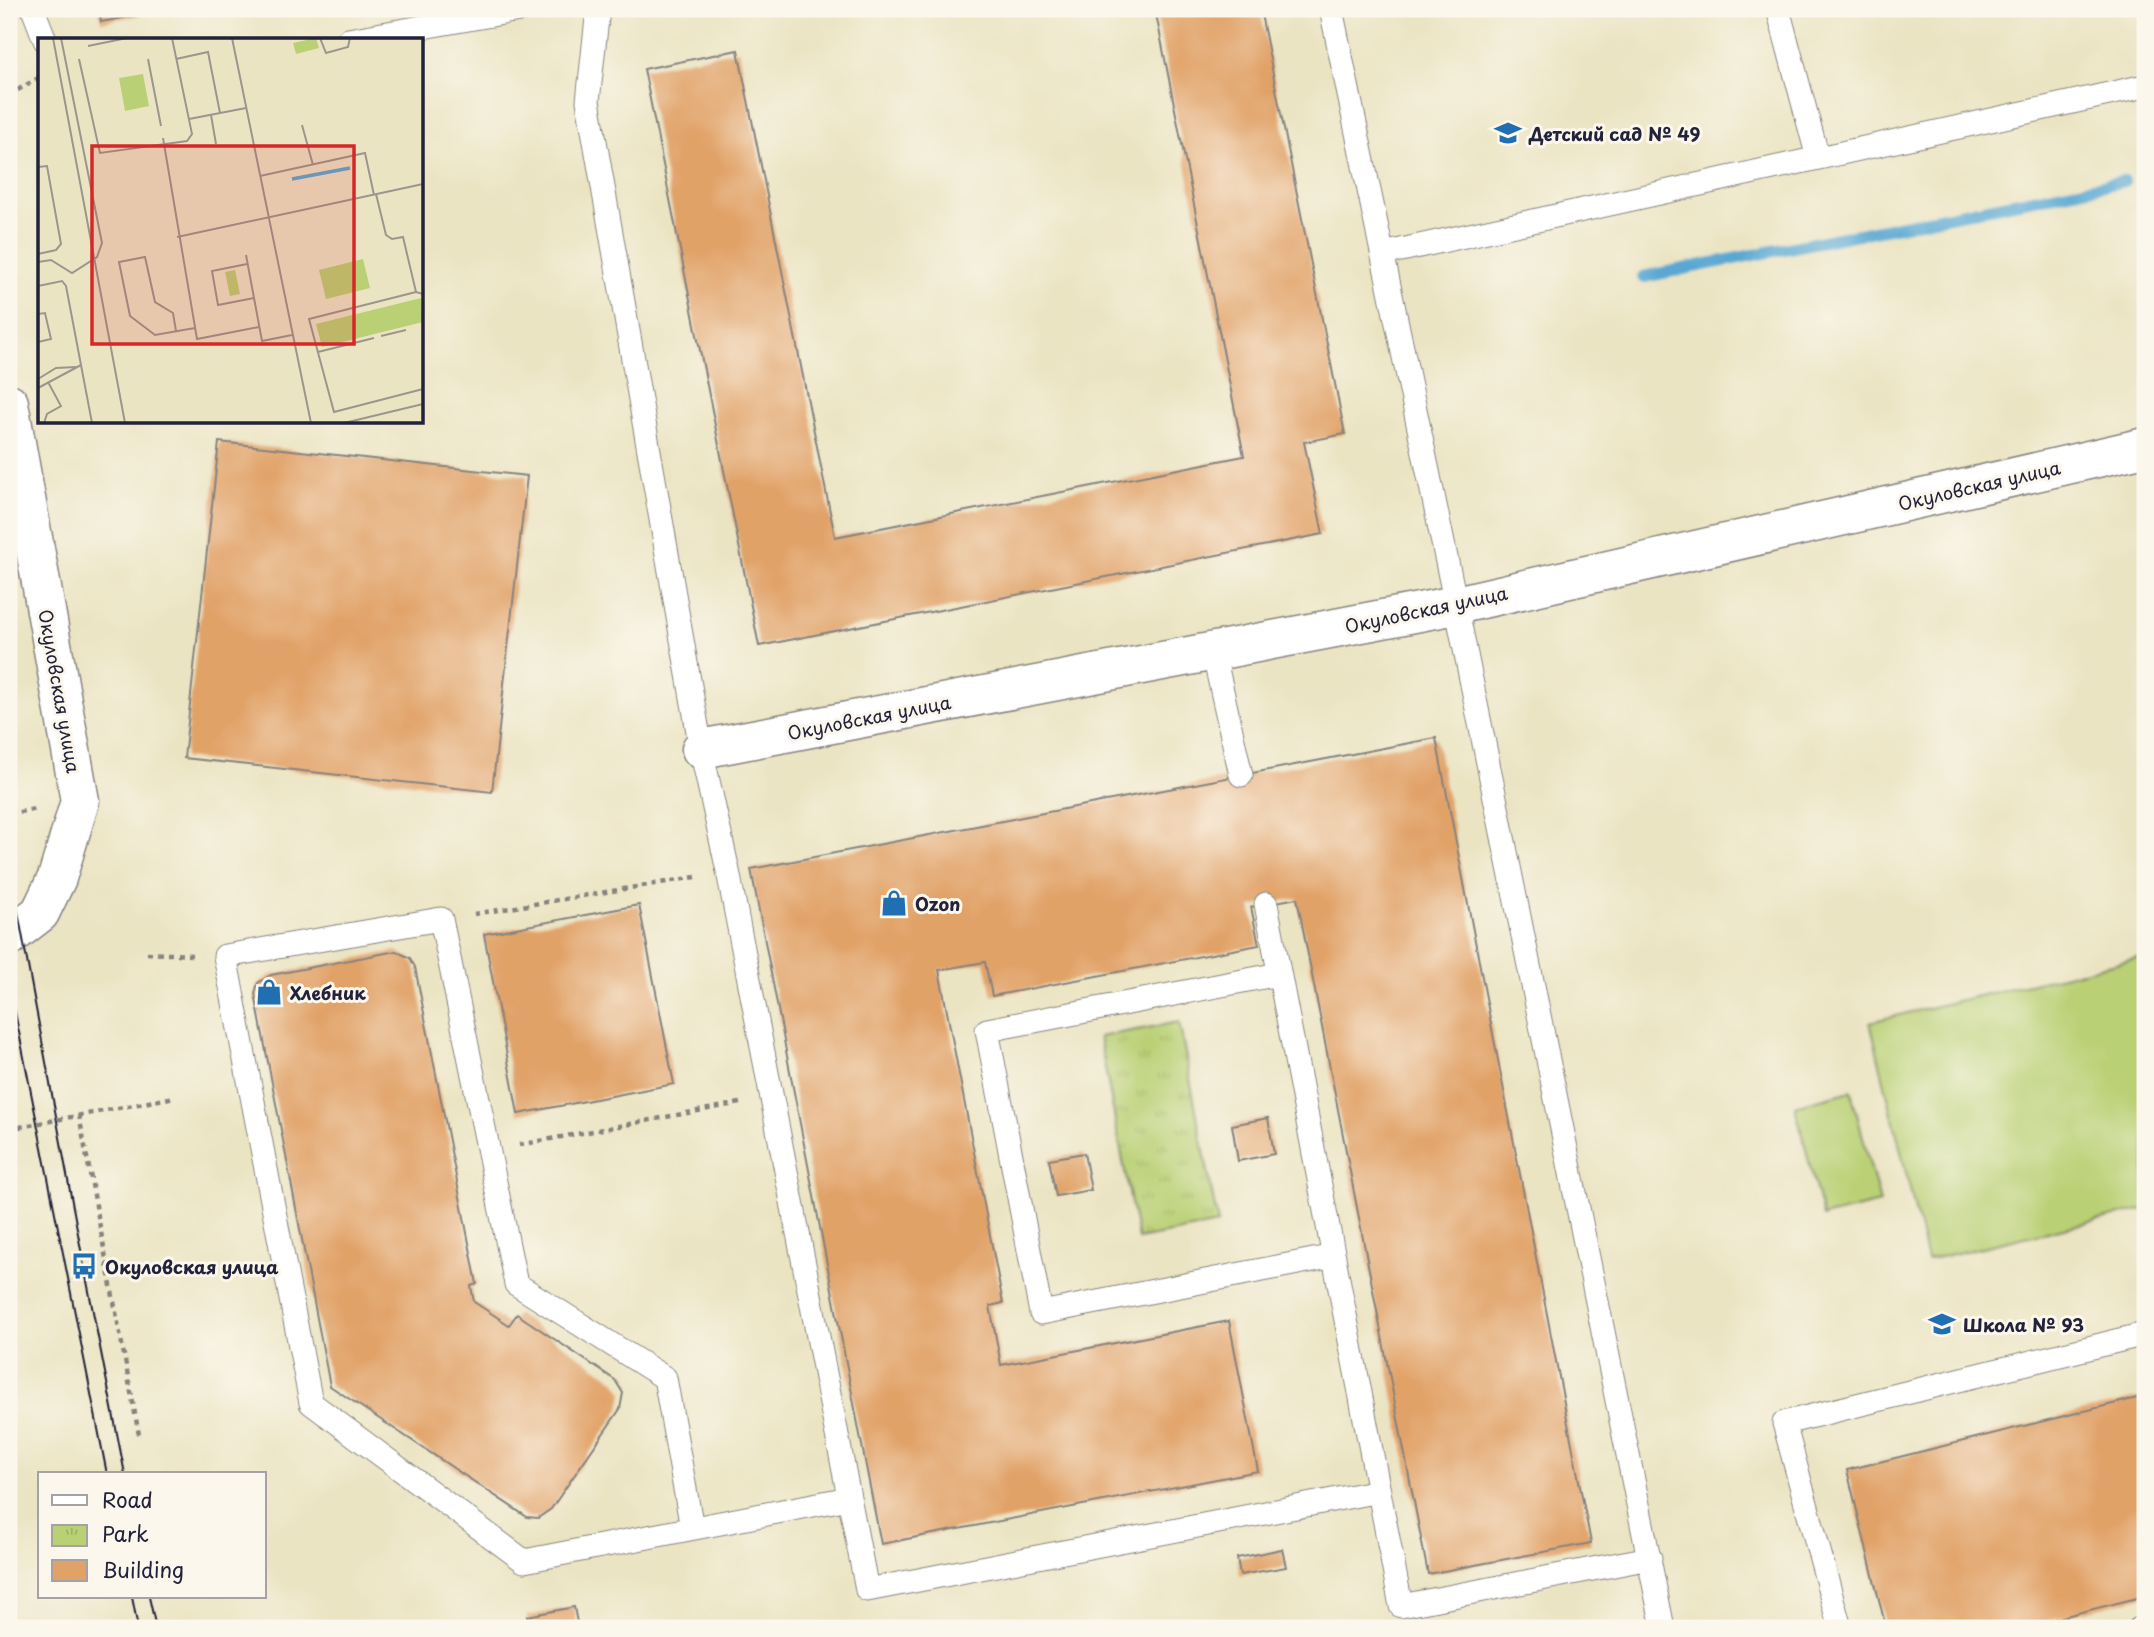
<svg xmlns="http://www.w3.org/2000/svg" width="2154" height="1637" viewBox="0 0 2154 1637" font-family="'Playpen Sans',sans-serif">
  <defs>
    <pattern id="park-tufts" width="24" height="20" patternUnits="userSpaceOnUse" patternTransform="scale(1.75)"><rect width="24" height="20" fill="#bad074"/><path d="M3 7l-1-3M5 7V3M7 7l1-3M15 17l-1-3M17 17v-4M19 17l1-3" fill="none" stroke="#a0b265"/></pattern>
  </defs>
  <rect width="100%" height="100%" fill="#fbf7ec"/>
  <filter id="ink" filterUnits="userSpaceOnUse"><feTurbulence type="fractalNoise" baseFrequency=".0143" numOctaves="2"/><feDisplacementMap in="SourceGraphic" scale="14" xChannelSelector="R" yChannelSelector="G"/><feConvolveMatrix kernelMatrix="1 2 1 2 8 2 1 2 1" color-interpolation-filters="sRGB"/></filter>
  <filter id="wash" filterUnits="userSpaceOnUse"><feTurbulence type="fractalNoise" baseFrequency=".00686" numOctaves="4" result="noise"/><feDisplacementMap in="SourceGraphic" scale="28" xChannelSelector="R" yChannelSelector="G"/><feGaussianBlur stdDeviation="1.57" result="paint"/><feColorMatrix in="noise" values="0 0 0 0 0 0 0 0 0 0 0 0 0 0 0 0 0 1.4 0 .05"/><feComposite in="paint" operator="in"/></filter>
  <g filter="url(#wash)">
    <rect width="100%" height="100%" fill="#ebe4c3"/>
    <!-- park -->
    <path fill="url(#park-tufts)" stroke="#6e7958" stroke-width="2" d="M1179 1022 1218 1224 1138 1239 1099 1037Z"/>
    <!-- pitch -->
    <path fill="#bad074" stroke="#6e7958" stroke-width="2" d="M2145 956V1209L1927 1260 1870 1022Z
      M1851 1091 1880 1203 1823 1217 1795 1106Z"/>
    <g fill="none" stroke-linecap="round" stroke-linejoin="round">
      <!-- stream -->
      <path stroke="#59a8d3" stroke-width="12" d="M1643 277 2124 181"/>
    </g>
    <g id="blocks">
      <!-- building -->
      <path fill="#e1a268" d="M99 9H166V10L101 22Z
        M1155 9H1260L1345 434 1304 442 1323 534 759 646 644 69 738 50 835 537 1244 456Z
        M219 442 527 476 492 792 184 758Z
        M1436 738 1591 1543 1428 1574 1297 898 1251 907 1259 945 992 996 985 962 939 970 1003 1303 990 1306 1001 1365 1229 1321 1258 1471 881 1544 751 869Z
        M639 905 674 1084 518 1114 484 934Z
        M396 951 410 958 415 967 477 1284 471 1286 474 1302 509 1325 517 1314 615 1380 623 1393 620 1409 551 1509 538 1518 527 1517 330 1386 255 994 258 983 271 975Z
        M1268 1118 1274 1154 1238 1161 1232 1125Z
        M1084 1153 1091 1190 1056 1196 1049 1159Z
        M2145 1396V1596L2018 1628H1886L1847 1470Z
        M1282 1549 1286 1567 1240 1575 1237 1558Z
        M574 1607 578 1628H529L527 1616Z"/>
    </g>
  </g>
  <g filter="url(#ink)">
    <use href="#blocks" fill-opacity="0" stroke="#86837f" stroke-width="2"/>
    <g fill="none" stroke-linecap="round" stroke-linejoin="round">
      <!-- service casing -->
      <g stroke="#86837f" stroke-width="25">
        <path id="service" d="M33 9 45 40
          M598 9 588 101 701 749 728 871 867 1590 1379 1491
          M1331 9 1456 605 1663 1628
          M1778 9 1818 158
          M348 40 525 9
          M1383 254 2145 86
          M1213 651 1241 775
          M1266 904 1401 1606 1650 1558
          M1279 974 987 1030 1041 1313 1334 1256
          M692 1528 665 1378 516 1284 441 919 225 956 311 1403 524 1561 849 1498
          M1840 1628 1784 1423 2145 1334
          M2140 1628 2145 1627"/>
      </g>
      <!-- minor casing -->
      <g stroke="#86837f" stroke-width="41">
        <path id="minor" d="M9 403 80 801 57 878 40 913 9 937
          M701 749 1456 605 2145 447"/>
      </g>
      <!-- path -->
      <path stroke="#86837f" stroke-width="4.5" stroke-dasharray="5 5" stroke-linecap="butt" d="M9 95 40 77
        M9 814 35 809
        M474 914 696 877
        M147 953 192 955
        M79 1115 139 1435
        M9 1129 175 1097
        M519 1145 740 1103"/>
      <!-- service -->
      <use href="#service" stroke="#fff" stroke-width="23"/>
      <!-- minor -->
      <use href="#minor" stroke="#fff" stroke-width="38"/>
      <!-- tram -->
      <path stroke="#22223b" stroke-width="2" d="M9 864 84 1266 125 1474
        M9 982 107 1474
        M132 1597 138 1628
        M149 1597 156 1628"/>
    </g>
  </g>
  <!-- icons -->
  <defs>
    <g id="school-bare" transform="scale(2.1)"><path d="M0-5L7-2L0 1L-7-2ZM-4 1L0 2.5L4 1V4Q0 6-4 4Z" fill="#1f6fb2" stroke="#fbf7ec" stroke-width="2.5" paint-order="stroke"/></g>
    <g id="shop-bare" transform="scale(2.1)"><path d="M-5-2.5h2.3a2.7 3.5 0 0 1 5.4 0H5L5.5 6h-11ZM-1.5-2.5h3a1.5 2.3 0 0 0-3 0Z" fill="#1f6fb2" stroke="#fbf7ec" stroke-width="2.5" paint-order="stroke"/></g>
    <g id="bus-bare" transform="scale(2.1)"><path d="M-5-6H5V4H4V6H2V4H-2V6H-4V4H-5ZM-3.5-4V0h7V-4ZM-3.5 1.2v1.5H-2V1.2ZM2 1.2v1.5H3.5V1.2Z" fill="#1f6fb2" stroke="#fbf7ec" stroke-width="2.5" paint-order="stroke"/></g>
  </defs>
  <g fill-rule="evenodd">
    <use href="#school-bare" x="1508" y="133"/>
    <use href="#shop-bare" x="894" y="903"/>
    <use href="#shop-bare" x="269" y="992"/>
    <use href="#bus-bare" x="84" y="1266"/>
    <use href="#school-bare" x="1942" y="1324"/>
  </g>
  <g text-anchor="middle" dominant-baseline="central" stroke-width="6" stroke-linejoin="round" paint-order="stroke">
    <!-- poi labels -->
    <g font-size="18" font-weight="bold" fill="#22223b" stroke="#fbf7ec" text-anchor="start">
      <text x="1529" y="133">Детский сад № 49</text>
      <text x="915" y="903">Ozon</text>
      <text x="290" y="992">Хлебник</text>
      <text x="105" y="1266">Окуловская улица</text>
      <text x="1963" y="1324">Школа № 93</text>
    </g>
    <!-- street labels -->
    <g font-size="18" fill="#22223b" stroke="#fbf7ec">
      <text transform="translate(1979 485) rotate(-13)">Окуловская улица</text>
      <text transform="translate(1426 609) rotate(-12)">Окуловская улица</text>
      <text transform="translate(60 691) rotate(80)">Окуловская улица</text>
      <text transform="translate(869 717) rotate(-11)">Окуловская улица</text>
    </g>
  </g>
  <!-- overview -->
  <g transform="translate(38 38)">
    <rect width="385" height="385" fill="#ebe4c3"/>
    <path d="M278 0 281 10 258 16 255 5ZM105 36 111 68 87 73 81 40ZM197 232 202 256 192 258 187 234Z" fill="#bad074"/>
    <path d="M325 221 332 250 288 261 281 232ZM383 260 385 284 284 309 278 286Z" fill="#bad074"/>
    <path fill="none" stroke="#59a8d3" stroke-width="3.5" d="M254 141 312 130"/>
    <path fill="none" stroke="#9b968d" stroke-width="2" d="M15 0 87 385M194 0 273 385M282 0 288 15 310 9 312 0M50 8 89 0M41 21 62 115 149 103 154 96 134 0M110 21 123 88M138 21 170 14 182 75M173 77 178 106M151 81 208 70M264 87 275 127M125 100 159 301 221 289M0 129 9 128 23 206 18 212 0 216M222 138 327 115 336 157M338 156 348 197 354 201 365 199 378 254 385 256M139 199 385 146M208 217 224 303 254 297M0 224 13 222 34 235 59 219 64 205 23 0M209 226 174 233 180 267 216 260M0 248 24 243 28 248 54 385M378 254 271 281 296 374 385 351M0 276 7 275 13 301 0 304M138 293 135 275 117 264 107 219 81 224 92 278 117 297 157 290M343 298 368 292M280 314 336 300M0 341 18 330 38 329M0 350 43 327M6 385 9 376 23 368 10 344M306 385 385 366"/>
    <path fill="#d62828" fill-opacity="0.15" stroke="#d62828" stroke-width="3.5" d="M54 108H316V306H54Z"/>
    <rect width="385" height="385" fill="none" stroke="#22223b" stroke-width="3.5"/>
  </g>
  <!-- margin -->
  <rect width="2154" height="1637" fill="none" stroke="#fbf7ec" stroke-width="35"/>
  <!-- legend -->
  <rect x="38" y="1472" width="228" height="126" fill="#fbf7ec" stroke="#a4a2a5" stroke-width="2"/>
  <rect x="52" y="1495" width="35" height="10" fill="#ffffff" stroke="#a4a2a5" stroke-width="2"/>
  <text x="102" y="1508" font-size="21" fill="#22223b">Road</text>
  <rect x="52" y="1525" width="35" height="21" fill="url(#park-tufts)" stroke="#a4a2a5" stroke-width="2"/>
  <text x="102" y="1542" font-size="21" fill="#22223b">Park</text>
  <rect x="52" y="1560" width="35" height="21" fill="#e1a268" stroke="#a4a2a5" stroke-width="2"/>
  <text x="102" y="1578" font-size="21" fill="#22223b">Building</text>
</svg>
